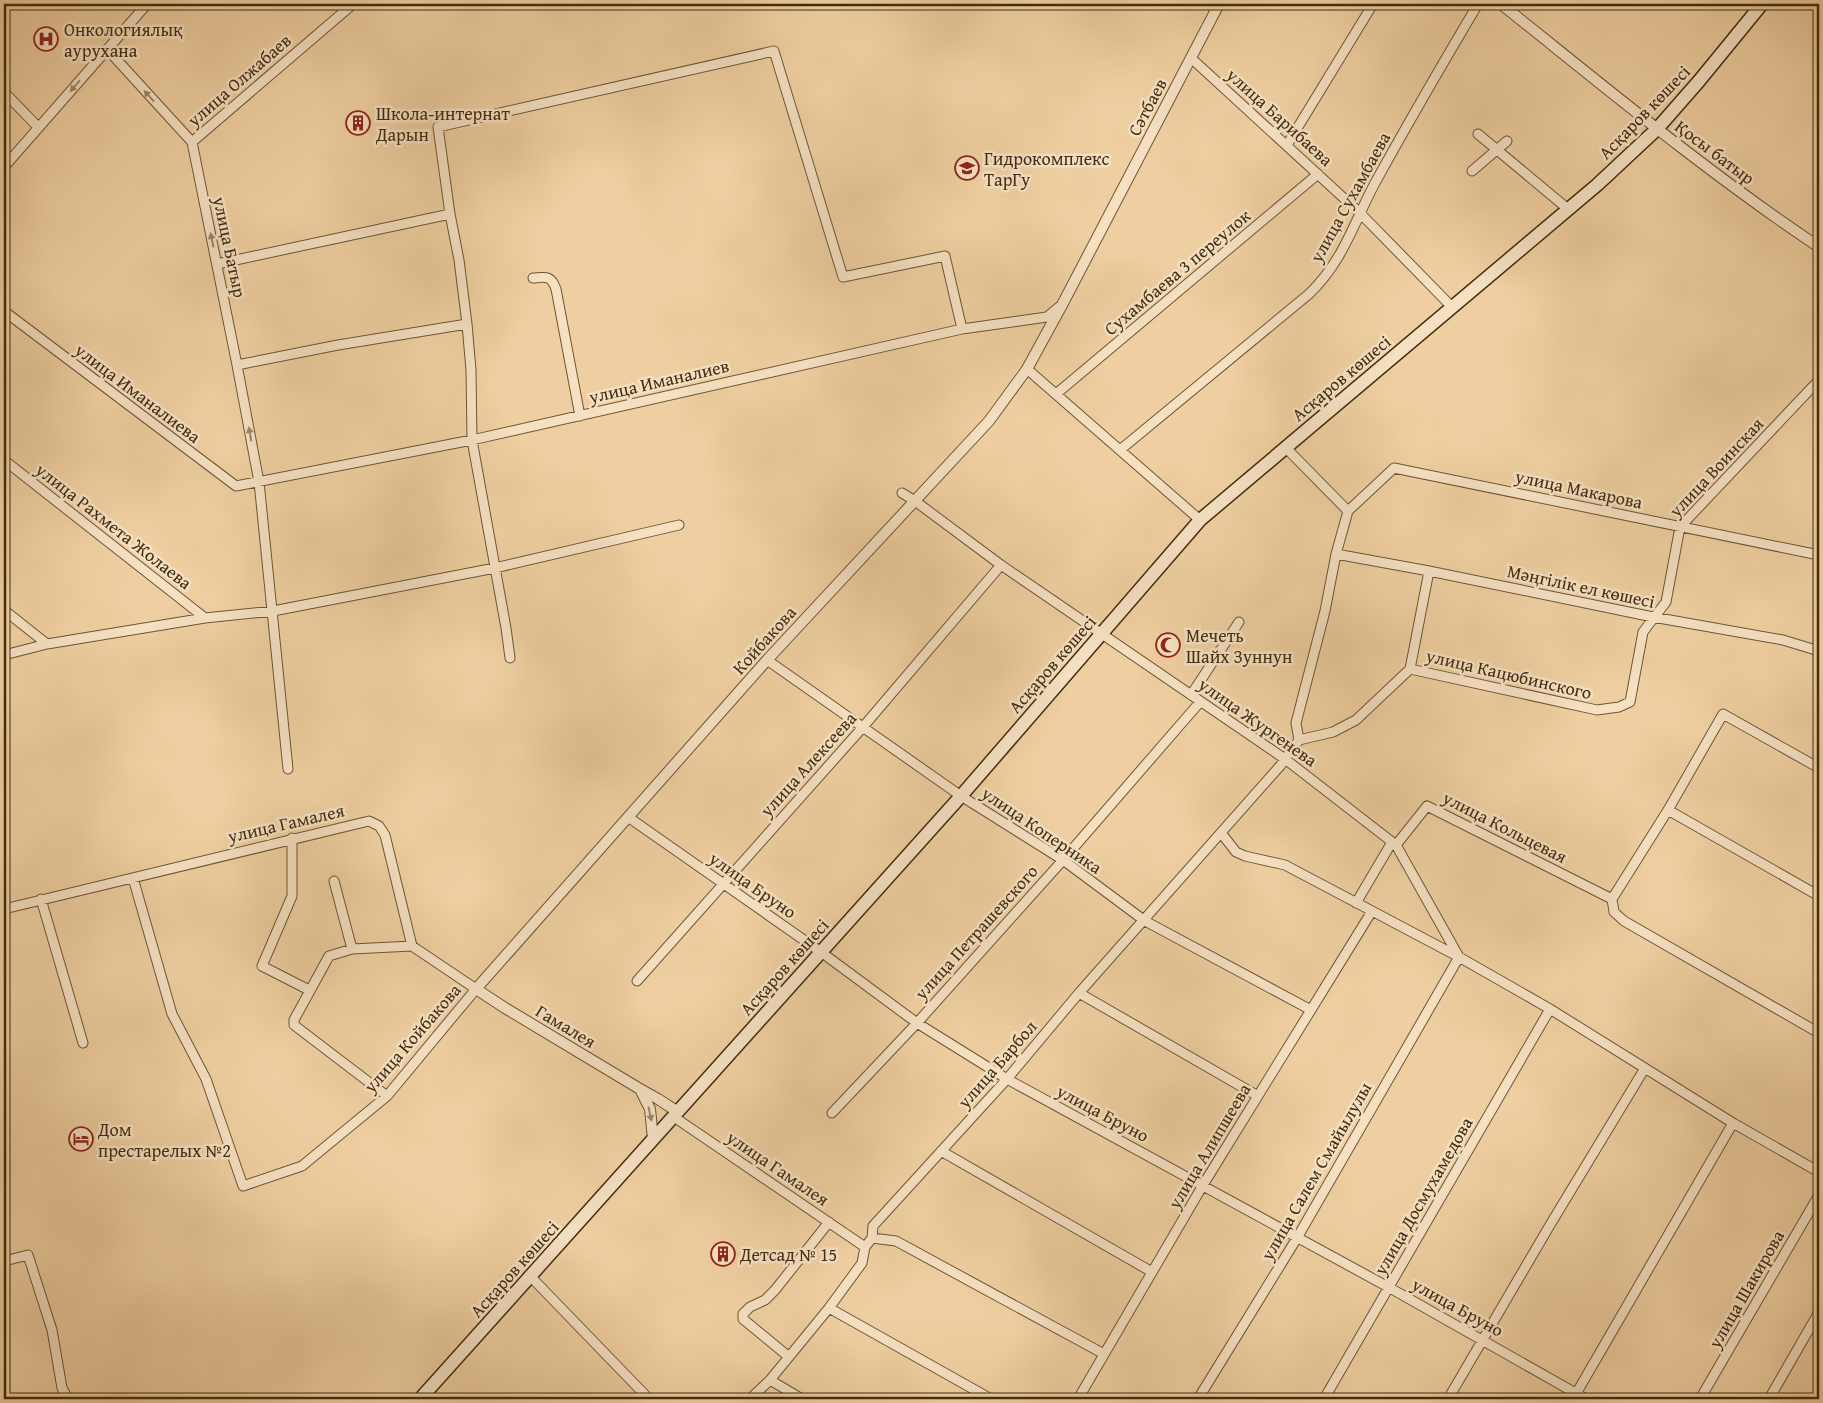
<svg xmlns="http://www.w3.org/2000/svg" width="1823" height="1403" viewBox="0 0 1823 1403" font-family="'Gentium Book Plus',serif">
  <rect width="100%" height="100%" fill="#efcfa1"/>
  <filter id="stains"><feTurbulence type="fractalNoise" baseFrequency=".004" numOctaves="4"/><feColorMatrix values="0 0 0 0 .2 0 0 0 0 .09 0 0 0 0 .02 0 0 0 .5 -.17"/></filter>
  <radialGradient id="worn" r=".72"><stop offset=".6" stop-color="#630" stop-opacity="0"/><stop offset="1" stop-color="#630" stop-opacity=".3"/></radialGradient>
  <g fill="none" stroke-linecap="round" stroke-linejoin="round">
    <!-- minor casing -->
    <g stroke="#6c5634" stroke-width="11">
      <path id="minor" d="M107 49 192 142 237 365 259 482 288 769
        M1191 58 1360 213 1452 307
        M4 92 38 127
        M1478 134 1568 209
        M192 142 353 4
        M1287 145 1373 4
        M4 167 147 4
        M1472 171 1507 141
        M217 264 450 214
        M533 278C546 277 551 275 556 289L580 416
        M4 311 236 486 472 440 962 329 1047 317 1059 307
        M237 365 338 345 467 324
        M1027 369 1200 520
        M1056 394 1318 174
        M1120 450 1309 294C1344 260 1353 224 1375 183 1408 123 1443 63 1478 4
        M4 460 205 618
        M902 493 915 501 1001 565 1285 759 1396 845 1459 957 1297 1238 1198 1399
        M1348 511 1394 468 1819 555
        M1336 554 1429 571 1653 617 1783 640 1819 651
        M4 610 47 644
        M4 655 47 644 205 618 273 611 495 568 679 525
        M510 658 506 628 472 440 471 370 467 324 459 260 450 214 438 127 774 51 843 277 945 256 962 329
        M767 660 961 796 1063 860 1145 921 1311 1010
        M1410 669 1597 710 1619 707 1630 702 1643 632 1666 602 1680 527 1819 380
        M1191 695 1239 622
        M1299 740 1333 732 1356 720 1410 669 1429 571
        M1668 810 1819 896
        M628 817 821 952 917 1023 1007 1079 1390 1288 1586 1399
        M1222 834 1236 852 1245 856 1285 865 1459 957 1550 1009 1733 1123 1819 1172
        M292 838V896L262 966 309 990
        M1396 845 1427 806 1612 899 1668 810 1723 714 1819 768
        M334 881 352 949
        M41 899 83 1043
        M1612 899 1614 912 1624 921 1819 1033
        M1356 903 1392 842
        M4 909 369 821 379 826 385 835 412 946 476 989 387 1096 302 1166 243 1186 206 1079 172 1014 133 878
        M637 981 863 727 1001 565
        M1079 993 1258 1096
        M387 1096 294 1025V1020L329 956 352 949 412 946
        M832 1113 917 1023 1063 860 1200 702
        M674 1117 865 1247
        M941 1151 1152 1272
        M872 1238 896 1241 1104 1354
        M4 1261 28 1255 52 1330 62 1388 68 1399
        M531 1277 649 1399
        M829 1308 991 1399
        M789 1357 743 1319V1314L750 1307 765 1300 775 1290 829 1222
        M770 1380 802 1399
        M750 1399 770 1380 829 1308 862 1263 865 1247 872 1238 873 1226 1007 1079 1079 993 1280 766 1299 740 1296 723 1325 611 1336 554 1348 511 1286 448
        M1078 1399 1203 1185 1372 911
        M1324 1399 1550 1009
        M1448 1399 1550 1225 1645 1068
        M1573 1399 1733 1123
        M1700 1399 1819 1195
        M1769 1399 1819 1312"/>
    </g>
    <!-- tertiary casing -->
    <g stroke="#6c5634" stroke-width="12">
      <path id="tertiary" d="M1501 4C1605 87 1708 173 1819 247
        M640 1089 650 1109 653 1139
        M678 1112 658 1099 640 1089 505 1008 476 989 767 660 989 421 1027 369 1062 305 1219 4"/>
    </g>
    <!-- secondary casing -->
    <g stroke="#412d0f" stroke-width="15">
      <path id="secondary" d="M420 1399 961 796 1200 520 1597 185 1657 129 1699 81 1762 4"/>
    </g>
    <!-- minor -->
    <use href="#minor" stroke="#f5e0c2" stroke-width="9"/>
    <!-- tertiary -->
    <use href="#tertiary" stroke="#f5e0c2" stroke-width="10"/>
    <!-- secondary -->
    <use href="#secondary" stroke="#f5e0c2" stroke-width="12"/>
  </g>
  <!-- one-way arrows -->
  <defs><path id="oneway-solid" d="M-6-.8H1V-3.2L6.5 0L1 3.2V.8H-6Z" transform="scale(1.25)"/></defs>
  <g fill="#9b8668">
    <use href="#oneway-solid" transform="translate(75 86) rotate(131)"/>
    <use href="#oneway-solid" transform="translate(149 96) rotate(-132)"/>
    <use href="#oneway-solid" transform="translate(212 240) rotate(-102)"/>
    <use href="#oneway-solid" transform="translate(250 434) rotate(-100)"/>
    <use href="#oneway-solid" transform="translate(650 1114) rotate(78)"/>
  </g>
  <!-- icons -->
  <defs>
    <g id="hospital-ring" transform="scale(1.25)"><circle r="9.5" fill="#f5e0c2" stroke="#8f2418" stroke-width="1.5"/><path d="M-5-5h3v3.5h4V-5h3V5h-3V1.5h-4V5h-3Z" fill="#8f2418"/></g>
    <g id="building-ring" transform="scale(1.25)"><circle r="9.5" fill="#f5e0c2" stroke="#8f2418" stroke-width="1.5"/><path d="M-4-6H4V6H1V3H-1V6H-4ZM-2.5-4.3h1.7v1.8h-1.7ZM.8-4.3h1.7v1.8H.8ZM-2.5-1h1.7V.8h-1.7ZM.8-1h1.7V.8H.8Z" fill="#8f2418"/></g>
    <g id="university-ring" transform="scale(1.25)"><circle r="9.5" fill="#f5e0c2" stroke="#8f2418" stroke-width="1.5"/><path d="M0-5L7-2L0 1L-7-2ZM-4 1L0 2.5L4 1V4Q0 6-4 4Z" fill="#8f2418"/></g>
    <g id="mosque-ring" transform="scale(1.25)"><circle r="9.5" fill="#f5e0c2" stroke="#8f2418" stroke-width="1.5"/><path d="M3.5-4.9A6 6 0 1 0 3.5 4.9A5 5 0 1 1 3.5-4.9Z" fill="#8f2418"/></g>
    <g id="hotel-ring" transform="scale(1.25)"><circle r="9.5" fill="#f5e0c2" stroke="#8f2418" stroke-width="1.5"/><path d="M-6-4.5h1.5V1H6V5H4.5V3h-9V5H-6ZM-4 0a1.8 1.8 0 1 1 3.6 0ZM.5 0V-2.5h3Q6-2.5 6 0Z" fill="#8f2418"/></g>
  </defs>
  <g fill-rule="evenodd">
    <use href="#hospital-ring" x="46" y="39"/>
    <use href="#building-ring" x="358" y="123"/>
    <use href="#university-ring" x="967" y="168"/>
    <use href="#mosque-ring" x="1168" y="645"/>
    <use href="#hotel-ring" x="81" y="1139"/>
    <use href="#building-ring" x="723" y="1254"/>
  </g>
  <g text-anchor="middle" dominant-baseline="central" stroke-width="5" stroke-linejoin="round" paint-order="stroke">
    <!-- poi labels -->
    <g font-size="18" fill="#412d0f" stroke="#f5e0c2" text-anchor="start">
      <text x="64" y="29">Онкологиялық<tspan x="64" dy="21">аурухана</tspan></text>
      <text x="376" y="113">Школа-интернат<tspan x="376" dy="21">Дарын</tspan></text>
      <text x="984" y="158">Гидрокомплекс<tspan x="984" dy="21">ТарГу</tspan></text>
      <text x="1186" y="635">Мечеть<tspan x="1186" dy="21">Шайх Зуннун</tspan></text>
      <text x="98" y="1129">Дом<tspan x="98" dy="21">престарелых №2</tspan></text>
      <text x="740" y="1254">Детсад № 15</text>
    </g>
    <!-- street labels -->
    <g font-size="18" fill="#412d0f" stroke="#f5e0c2">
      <text transform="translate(239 80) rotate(-41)">улица Олжабаев</text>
      <text transform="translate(1147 107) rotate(-62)">Сәтбаев</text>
      <text transform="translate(1644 112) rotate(-46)">Асқаров көшесі</text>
      <text transform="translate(1280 117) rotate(42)">улица Барибаева</text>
      <text transform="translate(1715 152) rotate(37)">Қосы батыр</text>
      <text transform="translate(1350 197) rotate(-61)">улица Сухамбаева</text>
      <text transform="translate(230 247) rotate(78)">улица Батыр</text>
      <text transform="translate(1177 272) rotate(-40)">Сухамбаева 3 переулок</text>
      <text transform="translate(1341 378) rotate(-40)">Асқаров көшесі</text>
      <text transform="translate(659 381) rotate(-13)">улица Иманалиев</text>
      <text transform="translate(138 393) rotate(37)">улица Иманалиева</text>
      <text transform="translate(1716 467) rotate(-47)">улица Воинская</text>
      <text transform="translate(1579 489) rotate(12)">улица Макарова</text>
      <text transform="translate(114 526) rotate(38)">улица Рахмета Жолаева</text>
      <text transform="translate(1581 586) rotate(12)">Мәңгілік ел көшесі</text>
      <text transform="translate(764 640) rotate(-48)">Койбакова</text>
      <text transform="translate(1052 664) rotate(-49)">Асқаров көшесі</text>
      <text transform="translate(1509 674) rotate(13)">улица Кацюбинского</text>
      <text transform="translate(1258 722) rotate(35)">улица Жургенева</text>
      <text transform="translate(808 764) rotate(-48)">улица Алексеева</text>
      <text transform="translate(286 823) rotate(-13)">улица Гамалея</text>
      <text transform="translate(1505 827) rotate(27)">улица Кольцевая</text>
      <text transform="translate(1042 830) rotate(34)">улица Коперника</text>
      <text transform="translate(753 885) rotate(35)">улица Бруно</text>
      <text transform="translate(976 932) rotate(-48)">улица Петрашевского</text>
      <text transform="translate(784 967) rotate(-48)">Асқаров көшесі</text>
      <text transform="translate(566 1026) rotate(31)">Гамалея</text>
      <text transform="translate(412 1038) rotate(-49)">улица Койбакова</text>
      <text transform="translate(997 1064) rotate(-49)">улица Барбол</text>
      <text transform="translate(1103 1113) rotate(28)">улица Бруно</text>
      <text transform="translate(1209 1146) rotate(-59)">улица Алипшеева</text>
      <text transform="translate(778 1168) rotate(34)">улица Гамалея</text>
      <text transform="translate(1316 1171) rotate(-60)">улица Салем Смайылулы</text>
      <text transform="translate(1423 1196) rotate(-60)">улица Досмухамедова</text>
      <text transform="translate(514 1269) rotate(-48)">Асқаров көшесі</text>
      <text transform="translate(1746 1289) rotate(-60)">улица Шакирова</text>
      <text transform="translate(1458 1307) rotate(29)">улица Бруно</text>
    </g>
  </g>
  <!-- margin -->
  <rect width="1823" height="1403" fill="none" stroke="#efcfa1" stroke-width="20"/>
  <rect x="5" y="5" width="1813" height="1393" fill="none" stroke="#412d0f" stroke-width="2.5"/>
  <rect x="10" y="10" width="1803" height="1383" fill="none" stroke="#412d0f"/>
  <rect width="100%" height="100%" filter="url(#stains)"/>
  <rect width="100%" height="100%" fill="url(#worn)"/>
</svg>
